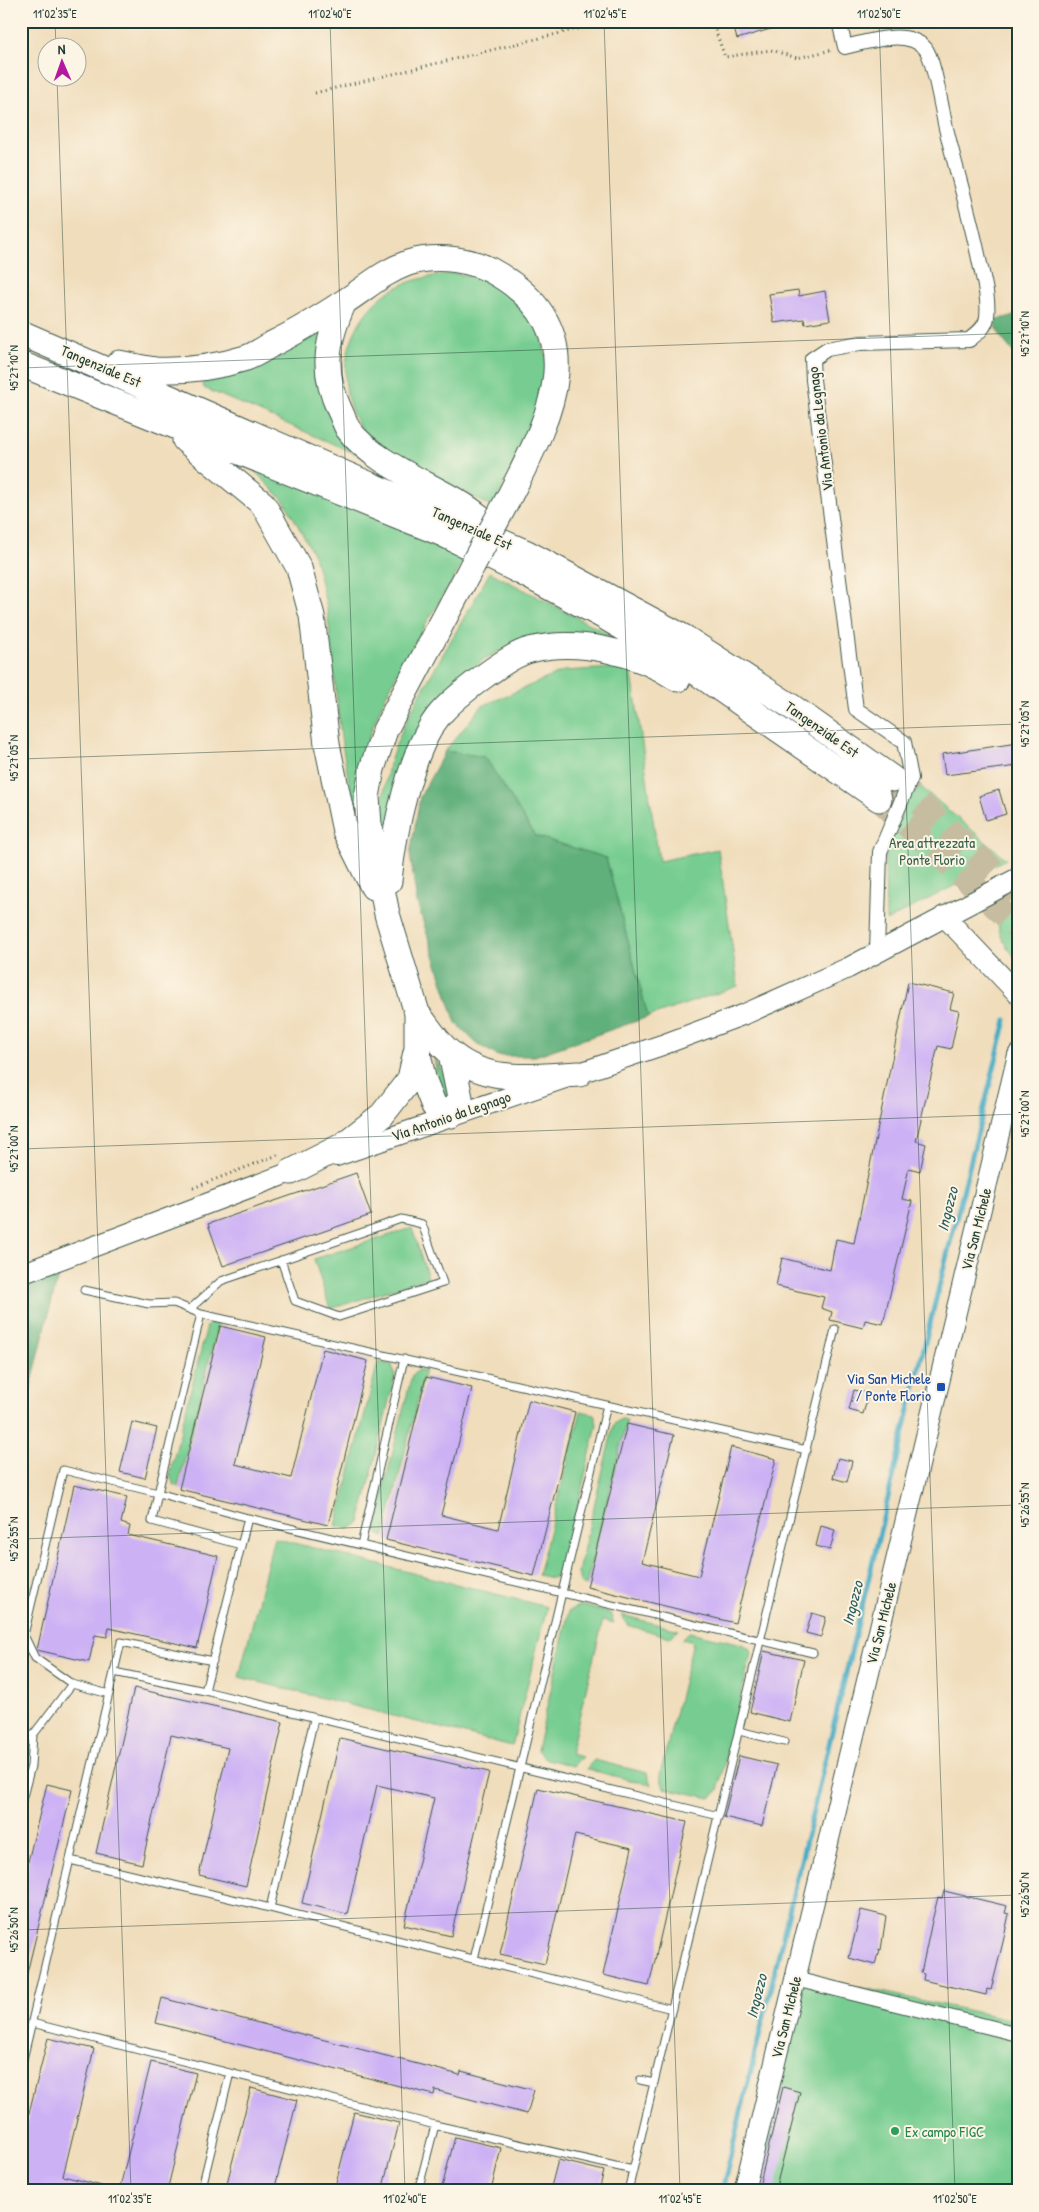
<svg xmlns="http://www.w3.org/2000/svg" width="1039" height="2212" viewBox="0 0 1039 2212" font-family="'Patrick Hand',sans-serif">
  <rect width="100%" height="100%" fill="#fcf5e5"/>
  <filter id="ink" filterUnits="userSpaceOnUse"><feTurbulence type="fractalNoise" baseFrequency=".02" numOctaves="2"/><feDisplacementMap in="SourceGraphic" scale="10" xChannelSelector="R" yChannelSelector="G"/><feConvolveMatrix kernelMatrix="1 2 1 2 8 2 1 2 1" color-interpolation-filters="sRGB"/></filter>
  <filter id="wash" filterUnits="userSpaceOnUse"><feTurbulence type="fractalNoise" baseFrequency=".0096" numOctaves="4" result="noise"/><feDisplacementMap in="SourceGraphic" scale="20" xChannelSelector="R" yChannelSelector="G"/><feGaussianBlur stdDeviation="1.12" result="paint"/><feColorMatrix in="noise" values="0 0 0 0 0 0 0 0 0 0 0 0 0 0 0 0 0 1.4 0 .05"/><feComposite in="paint" operator="in"/></filter>
  <g filter="url(#wash)">
    <rect width="100%" height="100%" fill="#f0ddbc"/>
    <!-- green -->
    <path fill="#77cd91" stroke="#4b8562" d="M455 273 487 280 523 304 540 331 548 366 545 399 493 507C456 488 391 465 365 434 331 392 343 323 387 293 408 279 431 276 455 273Z
      M335 318 327 343 361 456 204 388 203 382 205 378 238 373 269 363Z
      M245 461 466 558C434 612 387 680 368 740 361 764 359 790 355 815L341 738 327 608 314 555 285 502Z
      M490 572 614 637 572 633 530 637 484 659 439 701 385 840C374 771 406 719 439 661 456 632 473 602 490 572Z
      M631 667 659 861 718 849 738 986 648 1017 606 858 535 836 485 757 445 751 482 706 564 671Z
      M914 781 1006 859 886 921 885 856Z
      M1018 899V961C999 938 986 919 1018 899Z
      M434 1057 450 1086 448 1096 441 1094 439 1089Z
      M412 1228 428 1278 330 1309 314 1259Z
      M213 1320 219 1321 178 1487 173 1484 170 1473 207 1326Z
      M378 1362 392 1365 395 1375 360 1523 349 1529 336 1526Z
      M419 1370H425L384 1537 378 1534 375 1523 412 1375Z
      M581 1411 594 1414 597 1424 562 1573 552 1578 538 1575Z
      M621 1419 627 1420 586 1586 580 1583 578 1572 614 1424Z
      M274 1538 547 1607 512 1746 239 1677Z
      M580 1605 610 1613 614 1623 603 1620 570 1754 582 1757 573 1766 544 1758 537 1750 569 1611Z
      M622 1615 679 1630 670 1637 627 1625Z
      M689 1632 743 1644 749 1648 751 1654 718 1790 711 1798 664 1788 660 1775 693 1642 682 1639Z
      M594 1760 647 1773 651 1785 586 1769Z
      M811 1977 1018 2021V2191H754L795 1979Z"/>
    <!-- forest -->
    <path fill="#61b07b" stroke="#407658" d="M1018 315V349L1013 352 1000 336 994 320Z
      M445 751 485 757 535 836 606 858 648 1017 535 1056H498L477 1044 456 1023 417 903 410 854 420 797Z
      M60 1268 21 1427V1283Z"/>
    <g fill="none" stroke-linecap="round" stroke-linejoin="round">
      <!-- stream -->
      <path stroke="#44abc4" stroke-width="5" d="M722 2191 926 1339 1006 1020"/>
    </g>
    <g id="blocks">
      <!-- building -->
      <path fill="#ccb1f5" d="M732 21H783L784 25 737 39Z
        M798 290 799 296 825 291 830 320 805 324 804 319 774 323 769 294Z
        M1018 743V766L945 775 942 754Z
        M999 790 1006 814 986 820 979 796Z
        M908 982 954 993 950 1009 959 1011 951 1049 938 1046 916 1141 926 1144 920 1171 909 1168 902 1199 912 1201 883 1324 865 1320 863 1328 830 1320 832 1312 821 1308 824 1297 776 1286 782 1258 830 1270 836 1239 854 1243Z
        M356 1173 371 1215 223 1266 208 1224Z
        M220 1326 266 1337 235 1464 291 1478 323 1349 368 1361 328 1525 179 1489Z
        M426 1377 472 1388 441 1515 498 1529 529 1400 575 1412 534 1576 386 1540Z
        M854 1390 869 1393 863 1414 849 1410Z
        M132 1422 157 1428 145 1478 120 1472Z
        M627 1424 674 1435 642 1562 699 1576 731 1447 776 1459 735 1623 587 1587Z
        M838 1458 852 1461 847 1482 833 1478Z
        M74 1485 127 1497 121 1523 130 1526 128 1535 218 1556 197 1648 109 1628 107 1637 95 1635 89 1662 37 1650Z
        M821 1526 835 1530 830 1550 816 1546Z
        M812 1613 826 1617 821 1637 806 1633Z
        M764 1651 804 1660 790 1722 750 1712Z
        M134 1688 283 1722 246 1886 199 1875 228 1748 171 1735 142 1864 96 1853Z
        M340 1738 489 1772 451 1936 404 1925 434 1798 377 1785 347 1914 302 1903Z
        M739 1756 777 1765 762 1826 724 1817Z
        M47 1784 72 1790 26 1977H21V1890Z
        M538 1788 687 1822 649 1986 603 1975 632 1848 575 1835 545 1964 500 1954Z
        M944 1891 1007 1906 1005 1913 1009 1914 1003 1942 991 1990 987 1989 986 1995 923 1980 924 1974 921 1973 932 1921 938 1897 942 1898Z
        M861 1910 886 1916 881 1950 879 1949 875 1965 849 1958Z
        M162 1998 460 2075 461 2071 534 2090 527 2114 435 2090 434 2095 156 2023Z
        M48 2038 94 2049 63 2176 102 2186V2191H21V2144Z
        M151 2062 196 2073 167 2191H119Z
        M783 2087 800 2092 775 2191H758Z
        M251 2088 297 2100 274 2191H225Z
        M354 2112 399 2123 382 2191H334Z
        M455 2137 501 2148 491 2191H441Z
        M558 2160 604 2171 599 2191H550Z"/>
    </g>
  </g>
  <g filter="url(#ink)">
    <use href="#blocks" fill-opacity="0" stroke="#3e5548" stroke-width="1"/>
    <g fill="none" stroke-linecap="round" stroke-linejoin="round">
      <!-- highway-tunnel -->
      <path stroke="#c6bda1" stroke-width="25" stroke-dasharray="25 12" stroke-linecap="butt" d="M893 779 1018 893
        M879 799 1018 927"/>
      <!-- lane casing -->
      <g stroke="#3e5548" stroke-width="9">
        <path id="lane" d="M84 1290 149 1304 174 1303 201 1314 807 1450
          M190 1309 221 1281 401 1219 422 1224 443 1283 339 1317 295 1301 281 1260
          M241 1545 152 1521 158 1493 248 1518 813 1653
          M361 1545 404 1359
          M213 1661 121 1642 114 1672 205 1691 719 1816
          M205 1691 248 1518
          M109 1694 72 1684 35 1658 24 1635 63 1470 158 1493 201 1314
          M739 1731 784 1742
          M21 1804 31 1766 33 1735 72 1684
          M70 1860 270 1908 672 2009
          M270 1908 314 1719
          M474 1959 607 1405
          M32 2023 435 2125 633 2170
          M21 2068 114 1672
          M640 2080 654 2083
          M201 2191 230 2073
          M418 2191 435 2125
          M628 2191 835 1329"/>
      </g>
      <!-- street casing -->
      <g stroke="#3e5548" stroke-width="16">
        <path id="street" d="M839 21 845 47C867 42 906 28 925 48 934 58 942 112 946 128 957 174 971 218 980 264 984 281 989 299 987 317 986 327 977 334 969 340L860 343 827 349 812 359 813 380 856 709 904 742 911 778 880 852 877 952
          M795 1979 1018 2034"/>
      </g>
      <!-- secondary casing -->
      <g stroke="#3e5548" stroke-width="22">
        <path id="secondary" d="M944 916 1018 994
          M336 1156 662 1045 745 1014 848 968 1018 878
          M21 1274 304 1167
          M744 2191 1018 1055"/>
      </g>
      <!-- highway casing -->
      <g stroke="#3e5548" stroke-width="27">
        <path id="highway" d="M344 302C326 342 321 371 340 411 343 417 345 424 348 429 372 462 428 483 463 505 473 511 483 520 493 527
          M21 333 527 553 685 638 789 705 893 779
          M119 363C131 365 144 369 156 370 186 371 217 367 246 358 255 355 264 349 272 344 297 332 321 317 344 302 366 288 383 272 408 263 437 254 474 259 499 275 597 335 548 420 508 499
          M21 364 443 534 523 573 603 616 680 661 879 799
          M185 440 263 504 299 568 312 616 327 744 345 831 373 887
          M389 881C393 836 410 748 441 713 456 696 508 655 530 650 578 638 637 652 678 679
          M417 1013C428 1026 438 1044 452 1054 489 1085 535 1076 579 1074
          M451 1054 460 1098 451 1115 434 1106 423 1078 417 1049V1013L387 914 369 824 367 797 372 769 385 730 472 566
          M291 1172 342 1146 382 1115 410 1079 416 1052"/>
      </g>
      <!-- path -->
      <path stroke="#3e5548" stroke-width="3" stroke-dasharray="1 4" stroke-linecap="butt" d="M712 21 725 57 771 50 797 58 832 50
        M315 93 610 21
        M193 1188 280 1154"/>
      <!-- lane -->
      <use href="#lane" stroke="#fff" stroke-width="7"/>
      <!-- street -->
      <use href="#street" stroke="#fff" stroke-width="14"/>
      <!-- secondary -->
      <use href="#secondary" stroke="#fff" stroke-width="20"/>
      <!-- highway -->
      <use href="#highway" stroke="#fff" stroke-width="25"/>
      <!-- highway-bridge casing -->
      <g stroke="#3e5548" stroke-width="27" stroke-linecap="butt">
        <path id="highway-bridge" d="M472 566 508 499"/>
      </g>
      <!-- highway-bridge -->
      <use href="#highway-bridge" stroke="#fff" stroke-width="25"/>
    </g>
  </g>
  <!-- ticks -->
  <path fill="none" stroke="#1f3d34" stroke-width="1" stroke-opacity="0.45" d="M55 21 56 48M330 21 405 2191M604 21 680 2191M879 21 955 2191M57 78 131 2191M21 368 1018 333M21 759 1018 724M21 1149 1018 1114M21 1539 1018 1505M21 1930 1018 1895"/>
  <!-- markers -->
  <rect fill="#1a4fb4" stroke="#fcf5e5" stroke-width="2" x="936" y="1382" width="10" height="10" rx="2.5"/>
  <circle fill="#2e9e5b" stroke="#fcf5e5" stroke-width="2" cx="895" cy="2131" r="5"/>
  <g text-anchor="middle" dominant-baseline="central" stroke-width="4" stroke-linejoin="round" paint-order="stroke">
    <!-- street labels -->
    <g font-size="15" fill="#1f3d34" stroke="#fcf5e5">
      <text transform="translate(101 366) rotate(23)">Tangenziale Est</text>
      <text transform="translate(820 429) rotate(-97)">Via Antonio da Legnago</text>
      <text transform="translate(472 528) rotate(24)">Tangenziale Est</text>
      <text transform="translate(822 729) rotate(35)">Tangenziale Est</text>
      <text transform="translate(451 1116) rotate(-19)">Via Antonio da Legnago</text>
      <text transform="translate(976 1229) rotate(-76)">Via San Michele</text>
      <text transform="translate(881 1623) rotate(-76)">Via San Michele</text>
      <text transform="translate(786 2017) rotate(-76)">Via San Michele</text>
    </g>
    <!-- park labels -->
    <g font-size="15" fill="#35614b" stroke="#fcf5e5">
      <text x="932" y="842">Area attrezzata<tspan x="932" dy="17">Ponte Florio</tspan></text>
    </g>
    <!-- transit labels -->
    <g font-size="15" fill="#164399" stroke="#fcf5e5" text-anchor="end">
      <text x="931" y="1378">Via San Michele<tspan x="931" dy="17">/ Ponte Florio</tspan></text>
    </g>
    <!-- leisure labels -->
    <g font-size="15" fill="#27864d" stroke="#fcf5e5" text-anchor="start">
      <text x="905" y="2131">Ex campo FIGC</text>
    </g>
    <!-- water labels -->
    <g font-size="16" font-style="italic" fill="#2a5e5f" stroke="#fcf5e5">
      <text transform="translate(947 1209) rotate(-76)">Ingozzo</text>
      <text transform="translate(852 1603) rotate(-76)">Ingozzo</text>
      <text transform="translate(756 1996) rotate(-76)">Ingozzo</text>
    </g>
  </g>
  <!-- margin -->
  <rect width="1039" height="2212" fill="none" stroke="#fcf5e5" stroke-width="55"/>
  <!-- north arrow -->
  <g transform="translate(62 62) rotate(358)"><circle r="24" fill="#fcf5e5" stroke="#a4ab9e"/>
  <path d="M0-4L9 19L0 12L-9 19Z" fill="#b5179e"/>
  <text y="-8" font-size="14" font-weight="bold" text-anchor="middle" fill="#1f3d34">N</text>
  </g>
  <rect x="28" y="28" width="984" height="2156" fill="none" stroke="#1f3d34" stroke-width="2"/>
  <g font-size="12" text-anchor="middle" fill="#1f3d34">
    <text x="55" y="18">11°02'35"E</text>
    <text x="330" y="18">11°02'40"E</text>
    <text x="605" y="18">11°02'45"E</text>
    <text x="879" y="18">11°02'50"E</text>
    <text transform="translate(1025 334) rotate(-90)" y="4">45°27'10"N</text>
    <text transform="translate(14 368) rotate(-90)" y="4">45°27'10"N</text>
    <text transform="translate(1025 724) rotate(-90)" y="4">45°27'05"N</text>
    <text transform="translate(14 758) rotate(-90)" y="4">45°27'05"N</text>
    <text transform="translate(1025 1114) rotate(-90)" y="4">45°27'00"N</text>
    <text transform="translate(14 1149) rotate(-90)" y="4">45°27'00"N</text>
    <text transform="translate(1025 1505) rotate(-90)" y="4">45°26'55"N</text>
    <text transform="translate(14 1539) rotate(-90)" y="4">45°26'55"N</text>
    <text transform="translate(1025 1895) rotate(-90)" y="4">45°26'50"N</text>
    <text transform="translate(14 1930) rotate(-90)" y="4">45°26'50"N</text>
    <text x="130" y="2203">11°02'35"E</text>
    <text x="405" y="2203">11°02'40"E</text>
    <text x="680" y="2203">11°02'45"E</text>
    <text x="955" y="2203">11°02'50"E</text>
  </g>
</svg>
